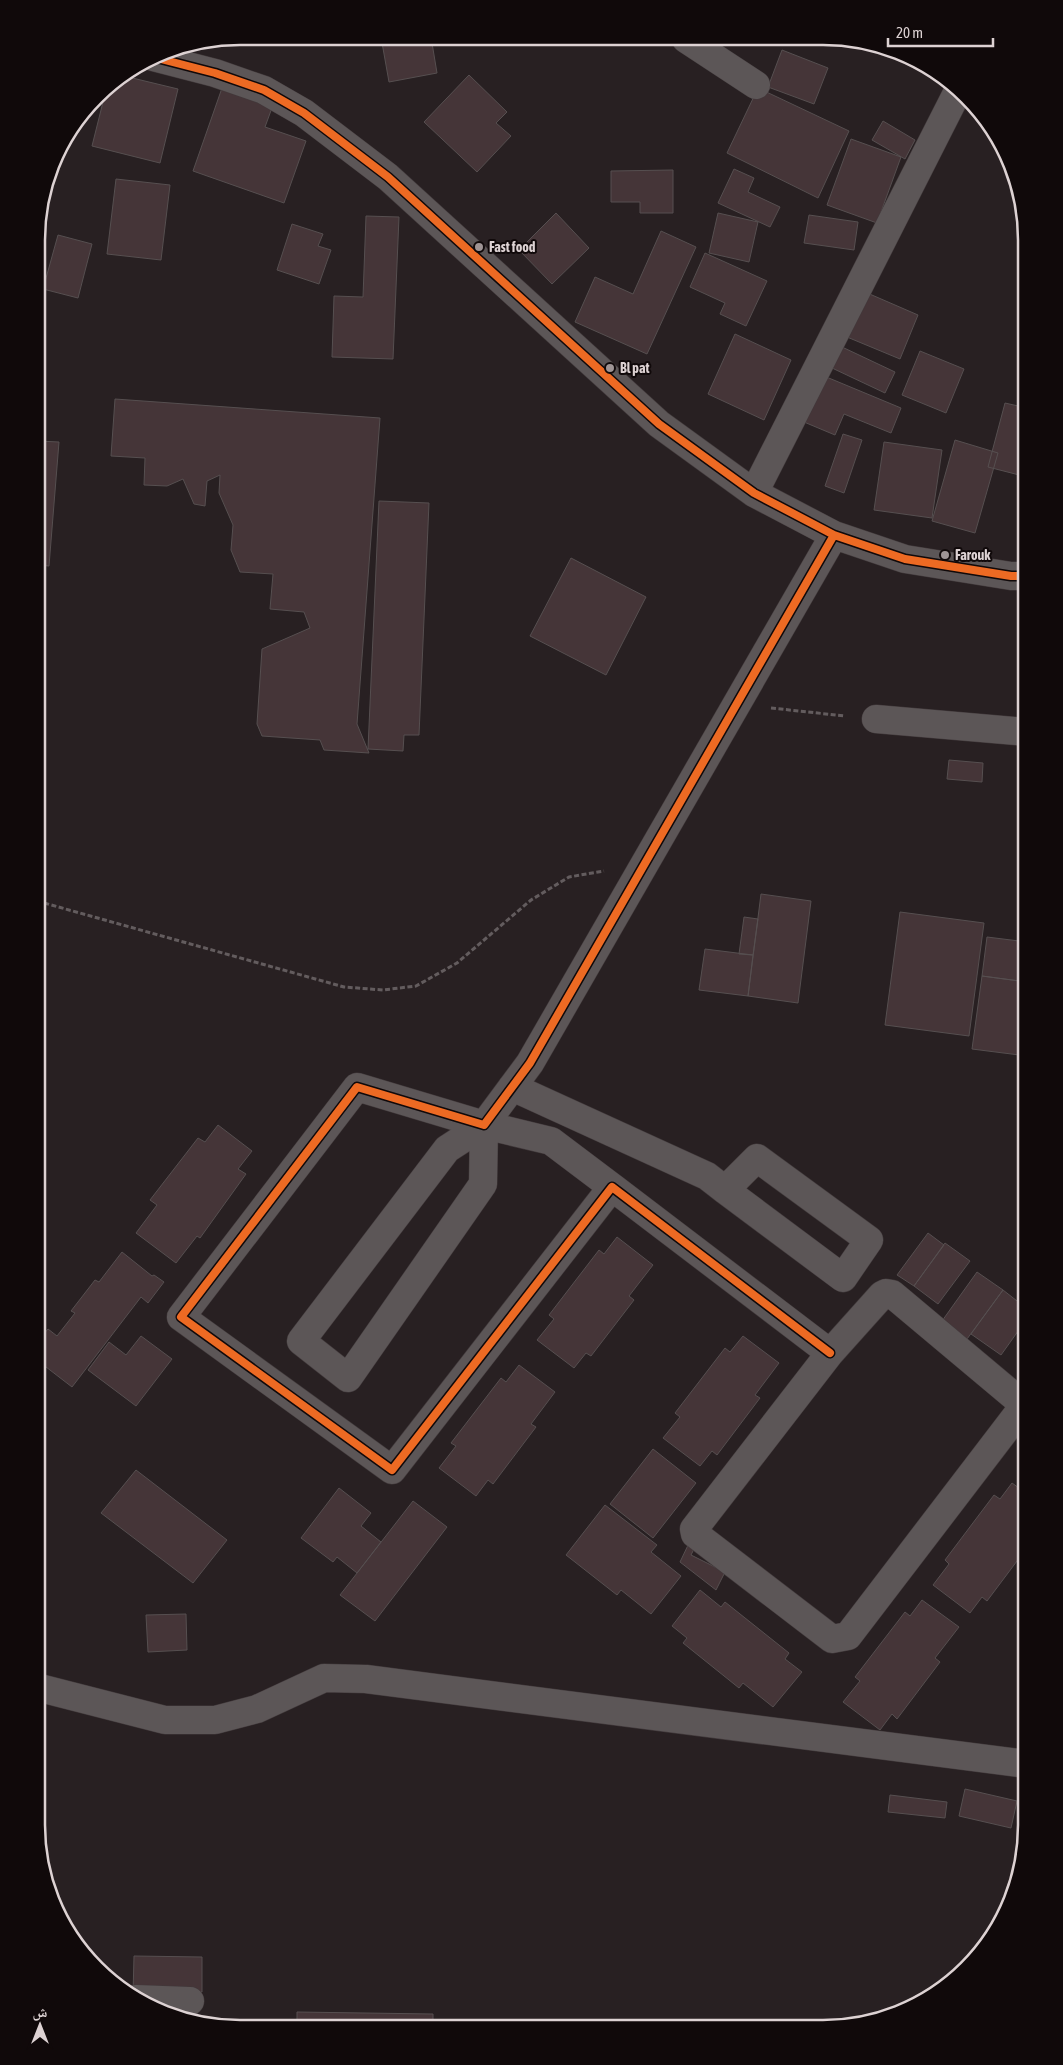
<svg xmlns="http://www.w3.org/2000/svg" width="1063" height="2065" viewBox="0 0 1063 2065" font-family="'Asap Condensed','Noto Naskh Arabic',sans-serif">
  <rect width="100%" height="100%" fill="#282022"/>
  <!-- building -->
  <path fill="#453538" stroke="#564f50" d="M381 37H431L437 73 389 82Z
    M782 50 828 68 814 104 768 87Z
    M469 75 507 112 496 123 511 136 477 172 424 122Z
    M124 76 178 89 160 163 92 146 107 86Z
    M222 88 273 105 265 127 306 141 284 203 193 171Z
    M758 88 849 131 818 198 727 153Z
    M883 121 915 140 905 159 872 140Z
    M851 139 901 157 877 223 827 205Z
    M734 169 754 178 748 192 780 207 770 227 718 203Z
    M673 170V213H640V202H611V171Z
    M116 179 170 185 161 260 107 254Z
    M556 213 589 248 552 284 519 250Z
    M718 213 758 222 749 262 709 253Z
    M809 215 858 222 854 250 804 243Z
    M366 216 399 217 393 359 332 357 334 296 363 297Z
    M292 224 323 234 318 246 331 250 319 284 277 270Z
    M661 231 696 247 647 354 575 322 595 277 633 294Z
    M58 235 92 244 78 298 43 289Z
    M705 253 767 281 746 326 720 314 725 303 690 287Z
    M865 292 918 315 900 359 847 337Z
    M735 334 791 360 764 420 708 394Z
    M842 347 895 372 885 393 832 368Z
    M920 351 964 369 946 413 902 395Z
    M824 376 901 408 891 433 844 414 835 435 804 422Z
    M115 399 380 418 357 724 369 753 324 750 320 740 262 736 257 724 262 649 310 628 304 612 270 609 273 574 240 572 231 550 233 525 219 493 220 475 207 481 205 506 194 504 183 479 167 486 144 485 145 458 111 456Z
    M1005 403 1027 408V477L988 467Z
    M843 434 862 440 844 493 825 486Z
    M955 440 998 453 975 533 932 521Z
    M38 441 59 442 49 566 38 565Z
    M884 442 942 450 932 518 874 510Z
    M379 501 429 503 419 735H404L403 751 368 749Z
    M571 558 646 597 606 675 530 636Z
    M949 760 983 763 982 782 947 779Z
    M761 894 811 901 798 1003 748 996Z
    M900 912 984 923 969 1036 885 1025Z
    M744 917 758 919 753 955 739 954Z
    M987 937 1027 942V982L982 976Z
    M705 949 753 955 748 996 699 990Z
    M982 976 1027 982V1056L972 1049Z
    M218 1125 252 1151 238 1169 246 1174 200 1238 197 1236 176 1263 136 1233 157 1205 150 1200 198 1138 205 1142Z
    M928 1233 944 1245 914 1286 897 1275Z
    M617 1237 653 1265 629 1296 634 1300 591 1356 586 1353 574 1368 537 1340 554 1319 549 1315 599 1250 604 1254Z
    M945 1243 970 1261 938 1304 914 1286Z
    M122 1252 152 1276 154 1275 164 1282 148 1303 141 1297 72 1387 37 1360V1342L48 1329 57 1336 75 1313 71 1311 95 1280 99 1282Z
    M977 1272 1003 1290 967 1339 942 1321Z
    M1003 1290 1026 1308V1320L1001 1355 971 1334Z
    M141 1336 172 1359 136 1406 88 1370 109 1342 126 1355Z
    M743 1336 779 1363 755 1395 760 1398 717 1455 712 1451 700 1466 663 1438 680 1417 675 1413 725 1348 730 1352Z
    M519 1365 555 1392 531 1424 536 1427 493 1484 488 1480 476 1496 439 1468 456 1446 451 1443 501 1378 506 1382Z
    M653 1449 696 1483 653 1538 610 1504Z
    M136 1470 227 1540 193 1583 101 1513Z
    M1012 1483 1026 1493V1549L987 1601 982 1597 970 1613 933 1585 949 1564 945 1560 994 1495 1000 1499Z
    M339 1488 371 1513 361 1526 381 1542 357 1573 337 1557 333 1562 301 1538Z
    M413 1501 447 1527 375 1621 340 1595Z
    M605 1505 657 1545 651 1552 681 1576 651 1614 621 1590 617 1595 566 1555Z
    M690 1541 697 1543 691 1555 725 1572 716 1590 680 1562Z
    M700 1590 721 1607 725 1602 789 1653 785 1659 802 1672 773 1707 743 1683 739 1688 683 1643 687 1638 672 1626Z
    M922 1600 959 1627 935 1658 940 1662 897 1719 892 1714 880 1730 843 1702 860 1681 855 1677 905 1612 910 1616Z
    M186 1614 187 1650 148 1652 146 1615Z
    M965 1789 1017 1801 1011 1828 959 1816Z
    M890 1795 947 1802 945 1818 888 1812Z
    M134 1956 202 1957V1992L133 1995Z
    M197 2009V2022L167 2013Z
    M297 2012 433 2014V2028L297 2027Z"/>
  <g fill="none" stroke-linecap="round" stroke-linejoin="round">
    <!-- minor casing -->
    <g stroke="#423a3c" stroke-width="29">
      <path id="minor" d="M686 39 756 85
        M153 57 215 73 264 90 304 113 388 177 659 424 754 493 834 535 905 559 1011 576H1027
        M754 493 959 89
        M876 719 1027 732
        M512 1087 707 1176 725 1190 843 1278 869 1240 757 1158 725 1190
        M484 1125 483 1184 348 1378 301 1341 447 1149 484 1125 551 1141 612 1187
        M886 1293 892 1294 1022 1403 1023 1407 848 1636 832 1639 695 1534 694 1529 830 1353 882 1295Z
        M830 1353 612 1187 392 1470 181 1317 357 1087 484 1125 530 1063 834 535
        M36 1687 165 1720H215L257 1709 324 1678 366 1679 1026 1764
        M136 1999 190 2001"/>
    </g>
    <!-- path -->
    <path stroke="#635c5e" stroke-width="3" stroke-dasharray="5 2.5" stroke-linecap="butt" d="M771 708 845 716
      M37 901 344 987 383 990 416 986 457 963 531 900 569 877 604 871"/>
    <!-- minor -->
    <use href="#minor" stroke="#5c5657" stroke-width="28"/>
    <!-- cycleway casing -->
    <g stroke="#10090a" stroke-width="11">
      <path id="cycleway" d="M153 57 215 73 264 90 304 113 388 177 659 424 754 493 834 535 905 559 1011 576H1027
        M830 1353 612 1187 392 1470 181 1317 357 1087 484 1125 530 1063 834 535"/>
    </g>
    <!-- cycleway -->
    <use href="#cycleway" stroke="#ed6a23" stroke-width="8"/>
  </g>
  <!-- markers -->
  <g fill="#9e9495" stroke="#10090a" stroke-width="2">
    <circle cx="479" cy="247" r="5"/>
    <circle cx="610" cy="368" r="5"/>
    <circle cx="945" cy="555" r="5"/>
  </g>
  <g text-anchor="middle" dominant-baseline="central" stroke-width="4" stroke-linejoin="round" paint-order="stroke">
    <!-- poi labels -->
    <g font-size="14" font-weight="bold" fill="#ddd2d3" stroke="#10090a" text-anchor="start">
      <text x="489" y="247">Fast food</text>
      <text x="620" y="368">Bl pat</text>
      <text x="955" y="555">Farouk</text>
    </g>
  </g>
  <!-- crop -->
  <path d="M0 0H1063V2065H0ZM240 45H823A195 195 0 0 1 1018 240V1825A195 195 0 0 1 823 2020H240A195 195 0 0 1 45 1825V240A195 195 0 0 1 240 45Z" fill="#10090a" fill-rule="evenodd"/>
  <path fill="none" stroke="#ddd2d3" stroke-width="2.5" d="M240 45H823A195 195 0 0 1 1018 240V1825A195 195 0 0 1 823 2020H240A195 195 0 0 1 45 1825V240A195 195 0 0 1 240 45Z"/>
  <!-- north arrow -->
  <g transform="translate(40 2025)" stroke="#10090a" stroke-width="4" paint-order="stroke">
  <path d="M0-4L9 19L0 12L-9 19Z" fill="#ddd2d3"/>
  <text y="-8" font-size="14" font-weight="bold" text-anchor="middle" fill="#ddd2d3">ش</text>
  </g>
  <!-- scale -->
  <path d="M888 38v8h105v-8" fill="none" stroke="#ddd2d3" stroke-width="2.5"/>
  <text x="896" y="38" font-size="15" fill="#ddd2d3" stroke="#10090a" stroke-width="4" paint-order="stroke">20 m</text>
</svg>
